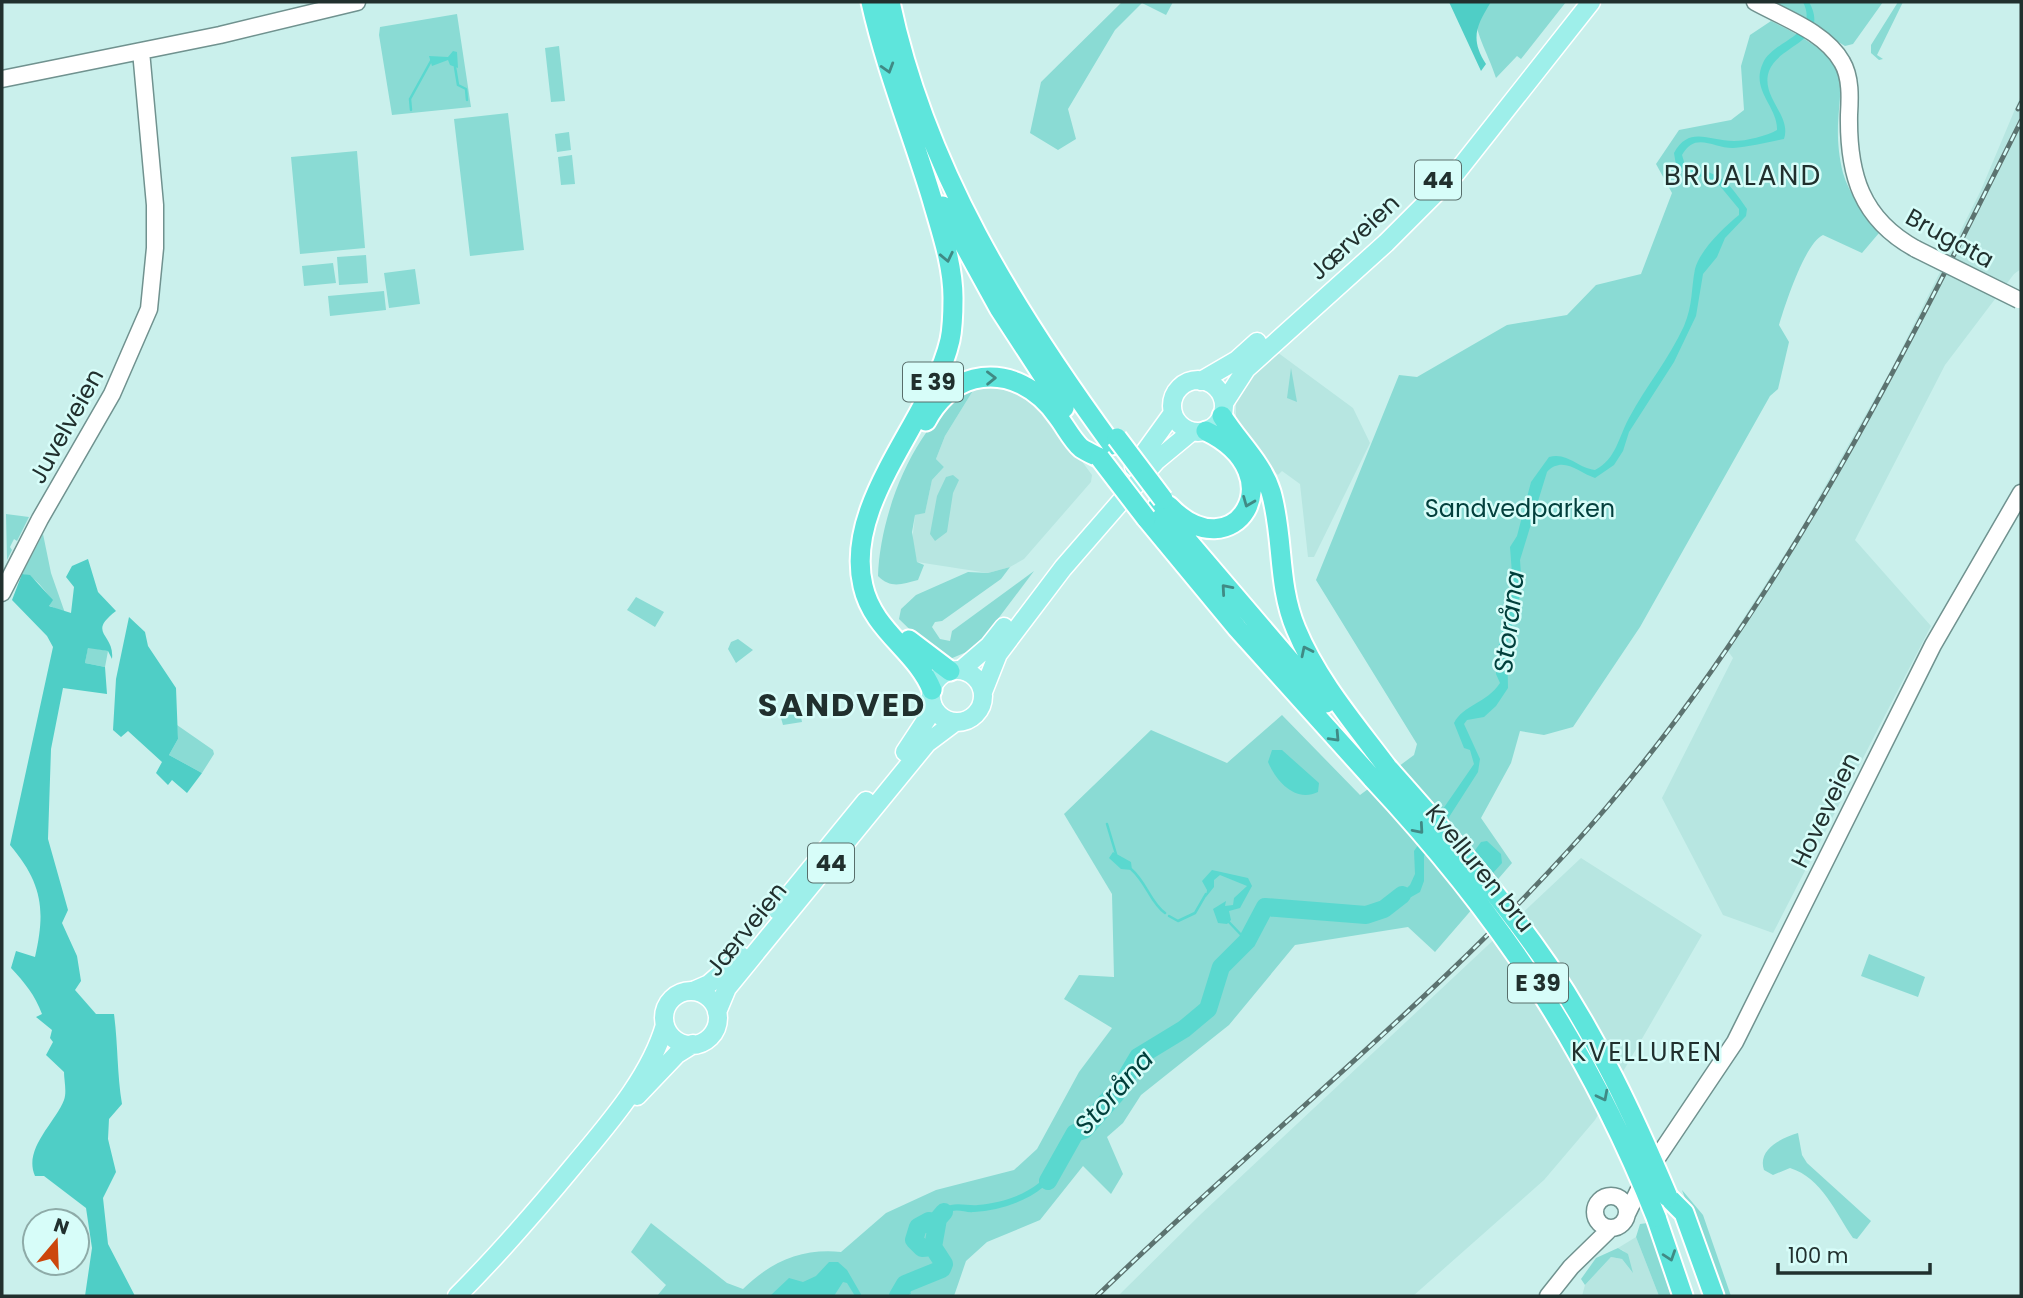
<svg xmlns="http://www.w3.org/2000/svg" width="2023" height="1298" viewBox="0 0 2023 1298" font-family="Poppins,sans-serif">
  <rect width="100%" height="100%" fill="#caf0ec"/>
  <!-- built -->
  <path fill="#b7e6e1" d="M2021 95V269L2014 274 1945 365 1855 540 1931 626 1773 933 1723 915 1662 798 1733 658 1725 647 1799 532 1892 368 1981 190Z
    M1277 352 1353 408 1370 443 1314 557H1308L1300 484 1282 471 1278 475 1261 458 1236 417V402L1250 378Z
    M974 389H1002L1020 396 1047 414 1092 475 1091 482 1024 559 1010 567 988 573 917 562 912 542 915 515 925 512 932 480 944 467 936 459 945 436Z
    M1581 858 1702 935 1595 1120 1544 1180 1413 1296H1118L1201 1214Z
    M1636 1237 1659 1296H1582L1585 1285 1611 1257 1622 1259 1632 1272 1624 1251 1618 1248Z"/>
  <!-- green -->
  <path fill="#8adbd4" d="M1122 2H1173L1166 15 1142 3 1115 30 1068 109 1076 139 1058 150 1030 133 1041 82Z
    M1474 2H1566L1521 59 1517 56 1496 78C1487 50 1473 32 1474 2Z
    M1772 2H1883L1853 44 1845 46Z
    M1898 2H1903L1877 55 1883 59 1879 60 1871 53V45Z
    M457 14 471 107 392 115 379 35 380 27Z
    M1771 21C1880 73 1822 87 1843 173 1849 195 1866 214 1879 233L1862 253 1823 235C1805 243 1785 305 1779 325L1789 342 1778 389 1770 396 1640 627 1573 727 1544 735 1520 731 1511 763 1481 818 1512 863 1435 952 1408 927 1295 945 1229 1025 1141 1095 1123 1123 1107 1137 1123 1174 1111 1194 1083 1166 1040 1220 987 1242 966 1261 954 1296H657L666 1285 631 1252 651 1223 727 1283 743 1289C770 1262 802 1248 841 1252L886 1213 936 1190 1014 1170 1037 1149 1079 1072 1112 1028 1064 999 1079 975 1114 977 1112 894 1064 814 1151 730 1227 763 1282 715 1360 795 1414 755 1417 744 1316 580 1399 375 1417 377 1507 325 1567 315 1596 285 1641 274 1672 193 1656 164 1679 130 1731 120 1744 110 1741 66 1750 35Z
    M559 46 565 101 551 102 545 48Z
    M508 113 524 250 470 256 454 119Z
    M569 132 571 150 557 152 555 134Z
    M357 151 365 248 300 254 291 157Z
    M572 155 575 184 561 185 558 157Z
    M366 255 368 283 339 285 337 257Z
    M333 263 336 283 304 286 302 266Z
    M415 269 420 304 389 308 384 273Z
    M384 291 386 310 330 316 328 296Z
    M1291 368 1297 402 1287 398Z
    M974 389 945 436 936 459 944 467 932 480 925 513 915 515 912 532 917 562 924 565 918 580C902 584 891 589 878 576 880 513 915 419 974 389Z
    M953 475 959 480 953 493 947 532 935 541 930 534 937 496 946 477Z
    M6 514 29 517 17 541 14 539 10 547 12 550 7 560Z
    M43 534 51 573 65 613 48 605 52 600C44 590 36 576 22 574Z
    M1010 567 1001 579 942 621 935 622 932 627 940 639 950 641 952 631 1034 571 976 648 950 659 932 651 899 619 901 609 916 595 968 572 988 573Z
    M636 597 664 612 655 627 627 610Z
    M738 639 753 650 736 663 728 649 731 642Z
    M88 647 108 651 105 667 85 663Z
    M792 711 800 712 802 722 783 725 781 718Z
    M177 725 213 750 214 754 202 773 169 755 178 739Z
    M1869 954 1925 977 1918 997 1861 976Z
    M1798 1133 1802 1155 1807 1163 1871 1221 1857 1239 1853 1238C1835 1212 1822 1178 1790 1168L1773 1175 1764 1170C1757 1149 1782 1138 1798 1133Z
    M1682 1190 1703 1215 1731 1296H1720Z
    M1648 1223 1671 1296H1659L1636 1237 1640 1224Z
    M1618 1248 1628 1254 1633 1273 1622 1259 1611 1257 1585 1285 1581 1279 1596 1258Z"/>
  <!-- forest -->
  <path fill="#4fcec6" d="M1449 2H1491C1476 26 1470 39 1486 64L1481 71Z
    M88 559 98 592 116 611C86 634 115 633 112 659L108 651 88 648 85 663 105 667 107 694 63 688 51 749 48 839 68 910 62 923 77 956 81 981 75 990 96 1014H114C118 1044 117 1074 122 1104L109 1119 108 1139 116 1172 103 1198 108 1244 135 1296H85L92 1248 86 1208 44 1176H35C23 1149 55 1123 64 1100 67 1092 64 1080 64 1072L46 1055 53 1042 50 1038 52 1030 36 1017 42 1014C35 995 25 983 11 968L16 951 35 957C46 909 42 883 10 845L53 647 47 636 12 600 22 574 30 575 53 600 49 606 71 613 74 587 66 577 72 566Z
    M129 617 145 632 148 646 176 688 178 739 169 755 202 773 187 793 172 780 168 785 156 773 162 762 128 731 121 737 113 730 116 679Z"/>
  <!-- water -->
  <path fill="#5ad8cf" d="M1803 2H1809C1831 41 1779 44 1769 71 1760 97 1792 115 1784 139 1769 142 1748 147 1733 148 1713 148 1695 131 1682 155L1685 165C1720 174 1726 178 1747 209L1746 216 1725 238 1717 257 1703 274 1696 316 1674 362 1629 432 1623 451 1614 465 1595 478C1579 473 1563 455 1547 472L1520 560 1522 588 1507 645 1508 688 1496 706 1484 717 1467 720 1464 724 1480 759 1478 772 1424 856V881L1420 892 1376 917 1410 885 1415 874 1414 851 1474 764 1470 750 1464 748 1454 723C1463 705 1487 703 1500 683L1496 674 1497 652 1513 587 1510 547 1517 536 1531 482 1549 457C1568 452 1577 468 1595 470 1617 458 1618 438 1629 418 1646 386 1669 359 1684 326 1693 305 1691 289 1695 269 1700 250 1724 227 1739 215V209L1715 180 1677 171 1674 153C1689 125 1709 141 1734 141 1746 141 1767 136 1777 130 1778 107 1750 90 1763 63 1773 40 1820 36 1803 2Z
    M453 51 457 52 458 68 450 65 448 60 432 66 429 56 448 57Z
    M1272 750H1282L1319 783 1318 792C1295 803 1276 781 1268 762Z
    M1487 841 1501 854 1502 863 1483 884 1466 863 1481 842Z
    M1113 852 1131 862 1132 870 1121 869 1109 858Z
    M1212 870 1248 878 1252 886 1240 908 1229 911 1231 920 1227 924 1218 923 1213 909 1226 901 1225 906 1233 905 1234 898 1247 886 1220 875 1214 880V887L1206 897 1207 890 1202 881Z
    M1057 1162 1062 1163C1048 1195 1007 1210 974 1212 967 1213 959 1209 952 1211 943 1214 941 1226 938 1234L935 1233 933 1223 924 1226 917 1236 914 1235C916 1226 941 1208 951 1205 959 1203 970 1206 978 1205 1010 1202 1041 1190 1057 1162Z
    M829 1262H838L847 1270 862 1296H855L847 1283 843 1282 834 1296H770L789 1278 803 1282 816 1276Z
    M937 1268 941 1275 913 1282 908 1289 911 1294 894 1296 902 1279 926 1275Z"/>
  <g fill="none" stroke-linecap="round" stroke-linejoin="round">
    <!-- stream -->
    <path stroke="#5ad8cf" stroke-width="2.5" d="M455 67 458 85 466 89 467 100
      M411 110 410 99 431 61
      M1107 824 1116 854
      M1131 869C1147 883 1150 902 1165 913
      M1169 916 1178 921 1195 913 1206 894
      M1227 920 1247 941
      M1084 1130C1086 1109 1104 1089 1122 1080"/>
    <!-- river -->
    <path stroke="#5ad8cf" stroke-width="18" d="M1048 1181 1075 1133 1084 1130 1116 1094 1138 1057 1184 1029 1208 1009 1221 967 1247 941 1265 907 1366 915 1384 909 1402 895
      M929 1221 918 1227 914 1240 922 1248 933 1247
      M898 1296 905 1284 942 1269 944 1264 933 1247 938 1219 944 1212"/>
    <!-- secondary casing -->
    <g stroke="#70928f" stroke-width="19">
      <path id="secondary" d="M1755 2C1784 18 1825 32 1842 62 1851 77 1850 98 1849 115 1848 174 1861 219 1916 249
        M2 79 220 35 357 2
        M2 593 40 519 112 394 149 309 155 248V205L141 51
        M1595 1212a16 16 0 1 1 32 0a16 16 0 1 1-32 0Z
        M1627 1214 1647 1173 1735 1042 1933 645 2021 493
        M1548 1296 1571 1267 1611 1228"/>
    </g>
    <!-- primary casing -->
    <g stroke="#fff" stroke-width="21">
      <path id="primary" d="M1172 406a26 26 0 1 1 52 0a26 26 0 1 1-52 0Z
        M1201 381 1237 360 1257 342
        M1224 403 1246 369 1386 243 1456 173 1591 2
        M1134 467 1173 413
        M961 670 989 646 1004 627
        M931 696a26 26 0 1 1 52 0a26 26 0 1 1-52 0Z
        M983 692 998 654 1063 568 1156 461 1191 432
        M905 752 934 708
        M777 910 866 801
        M693 991 709 984 741 956
        M664 1018a27 27 0 1 1 54 0a27 27 0 1 1-54 0Z
        M717 1012 727 988 927 743 955 722
        M637 1096 677 1054 693 1044
        M457 1296C499 1254 537 1210 575 1164 609 1123 650 1077 665 1025"/>
    </g>
    <!-- highway casing -->
    <g stroke="#fff" stroke-width="23">
      <path id="highway" d="M871 2C886 69 912 133 932 199 941 231 953 264 953 298 953 311 953 326 950 340 932 419 843 502 863 586 873 631 916 650 932 690
        M890 2C925 168 1013 309 1112 445
        M943 206 999 308 1064 408
        M1222 416C1238 442 1262 463 1271 492 1284 537 1277 584 1296 629 1317 680 1354 723 1387 767
        M926 421C936 402 953 384 974 379 1008 371 1039 389 1058 417 1065 426 1072 440 1081 448 1087 452 1094 455 1100 458
        M1158 506 1326 703
        M1169 506C1233 573 1297 475 1206 431
        M1146 518 1237 628 1373 779
        M909 640 950 671
        M1668 1197 1684 1213 1714 1296
        M1656 1217 1683 1296"/>
    </g>
    <!-- secondary -->
    <use href="#secondary" stroke="#fff" stroke-width="16"/>
    <!-- primary -->
    <use href="#primary" stroke="#9eefea" stroke-width="18"/>
    <!-- highway -->
    <use href="#highway" stroke="#5ee5dc" stroke-width="19"/>
    <!-- rail casing -->
    <g stroke="#5c7370" stroke-width="5">
      <path id="rail" d="M2018 109 2021 103
        M1097 1296C1265 1133 1453 987 1606 808 1781 602 1901 362 2021 121"/>
    </g>
    <!-- rail -->
    <use href="#rail" stroke="#d7fdf9" stroke-width="2.5" stroke-dasharray="8" stroke-linecap="butt"/>
    <!-- secondary-bridge casing -->
    <g stroke="#70928f" stroke-width="19" stroke-linecap="butt">
      <path id="secondary-bridge" d="M1916 249 2019 300"/>
    </g>
    <!-- highway-bridge casing -->
    <g stroke="#fff" stroke-width="23" stroke-linecap="butt">
      <path id="highway-bridge" d="M1117 438 1163 499
        M1100 458 1146 518
        M1387 767C1444 831 1500 895 1548 965 1597 1038 1634 1116 1668 1197
        M1373 779C1499 914 1587 1045 1656 1217"/>
    </g>
    <!-- secondary-bridge -->
    <use href="#secondary-bridge" stroke="#fff" stroke-width="16"/>
    <!-- highway-bridge -->
    <use href="#highway-bridge" stroke="#5ee5dc" stroke-width="19"/>
  </g>
  <!-- one-way arrows -->
  <defs><path id="oneway-chevron" d="M-2-3.5L2.5 0L-2 3.5" fill="none" stroke-width="1.6" stroke-linecap="round" stroke-linejoin="round" transform="scale(1.75)"/></defs>
  <g stroke="#408a85">
    <use href="#oneway-chevron" transform="translate(888 68) rotate(73)"/>
    <use href="#oneway-chevron" transform="translate(947 257) rotate(78)"/>
    <use href="#oneway-chevron" transform="translate(991 378) rotate(-1)"/>
    <use href="#oneway-chevron" transform="translate(1248 502) rotate(112)"/>
    <use href="#oneway-chevron" transform="translate(1226 589) rotate(-131)"/>
    <use href="#oneway-chevron" transform="translate(1306 651) rotate(-116)"/>
    <use href="#oneway-chevron" transform="translate(1335 737) rotate(47)"/>
    <use href="#oneway-chevron" transform="translate(1419 829) rotate(49)"/>
    <use href="#oneway-chevron" transform="translate(1603 1096) rotate(63)"/>
    <use href="#oneway-chevron" transform="translate(1670 1256) rotate(71)"/>
  </g>
  <g text-anchor="middle" dominant-baseline="central" stroke-width="5" stroke-linejoin="round" paint-order="stroke">
    <!-- shield labels -->
    <g fill="#d7fdf9" stroke="#586e6b" stroke-width="2">
      <rect x="1415" y="160.5" width="46" height="39" rx="5"/>
      <rect x="903" y="362.5" width="60" height="39" rx="5"/>
      <rect x="808" y="843.5" width="46" height="39" rx="5"/>
      <rect x="1508" y="963.5" width="60" height="39" rx="5"/>
    </g>
    <g font-size="23" font-weight="bold" fill="#21302e">
      <text x="1438" y="180">44</text>
      <text x="933" y="382">E 39</text>
      <text x="831" y="863">44</text>
      <text x="1538" y="983">E 39</text>
    </g>
    <!-- street labels -->
    <g font-size="24" fill="#21302e" stroke="#d7fdf9">
      <text transform="translate(1354 237) rotate(-43)">Jærveien</text>
      <text transform="translate(1950 238) rotate(29)">Brugata</text>
      <text transform="translate(66 426) rotate(-61)">Juvelveien</text>
      <text transform="translate(1825 810) rotate(-64)">Hoveveien</text>
      <text transform="translate(1480 868) rotate(51)">Kvelluren bru</text>
      <text transform="translate(746 929) rotate(-51)">Jærveien</text>
    </g>
    <!-- park labels -->
    <g font-size="24" fill="#023f3c" stroke="#d7fdf9">
      <text x="1520" y="508">Sandvedparken</text>
    </g>
    <!-- water labels -->
    <g font-size="26" font-style="italic" fill="#013f3b" stroke="#d7fdf9">
      <text transform="translate(1509 622) rotate(-83)">Storåna</text>
      <text transform="translate(1114 1092) rotate(-48)">Storåna</text>
    </g>
    <!-- neighbourhood labels -->
    <g font-size="26" letter-spacing="2" fill="#21302e" stroke="#d7fdf9">
      <text x="1647" y="1052">KVELLUREN</text>
    </g>
    <!-- quarter labels -->
    <g font-size="28" letter-spacing="2" fill="#21302e" stroke="#d7fdf9">
      <text x="1743" y="175">BRUALAND</text>
    </g>
    <!-- district labels -->
    <g font-size="32" font-weight="bold" letter-spacing="2" fill="#21302e" stroke="#d7fdf9">
      <text x="842" y="704">SANDVED</text>
    </g>
  </g>
  <!-- border -->
  <rect width="2023" height="1298" fill="none" stroke="#21302e" stroke-width="7"/>
  <!-- north arrow -->
  <g transform="translate(56 1242) rotate(19)"><circle r="33" fill="#d7fdf9" stroke="#8eaba8" stroke-width="2"/>
  <path d="M0-5L12 26L0 18L-12 26Z" fill="#cc460c"/>
  <text y="-10" font-size="19" font-weight="bold" text-anchor="middle" fill="#21302e">N</text>
  </g>
  <!-- scale -->
  <path d="M1778 1263v10h152v-10" fill="none" stroke="#21302e" stroke-width="3.5"/>
  <text x="1788" y="1263" font-size="21" fill="#21302e" stroke="#d7fdf9" stroke-width="5" paint-order="stroke">100 m</text>
</svg>
